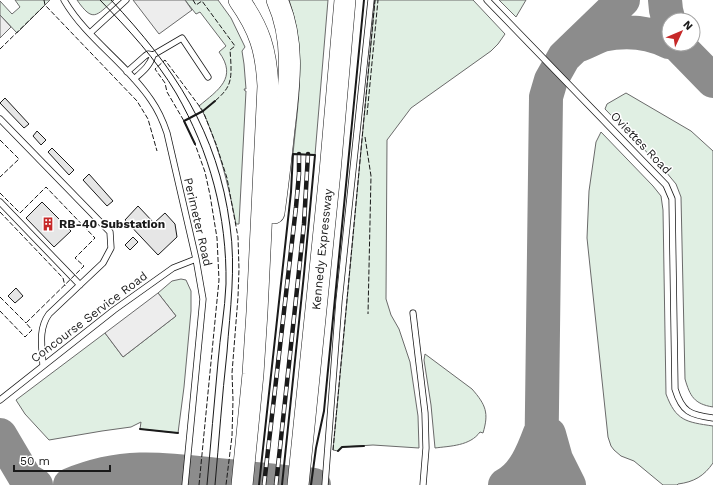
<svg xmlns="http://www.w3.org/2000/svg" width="713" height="485" viewBox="0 0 713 485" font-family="'Work Sans',sans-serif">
  <rect width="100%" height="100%" fill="#fff"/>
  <!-- green -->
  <path fill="#e0efe3" stroke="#6a6a6a" d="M15 0H50L17 33 0 15V1L12 14 20 7Z
    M77 0H114C96 16 93 23 77 0Z
    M185 0H218L231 18 245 47 242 51 244 64 246 89H244L245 91H246L239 224H236C230 193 223 163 212 134 208 124 205 114 199 106 218 90 238 78 219 52L226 46 200 12 196 14Z
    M289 0H328L315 155 293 154C298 101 307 52 289 0Z
    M375 0H473L505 34 498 44 491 51 411 108 387 140 386 299 391 315 399 329 410 362 418 416 419 448 373 445 342 447 338 451 333 450Z
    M499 0H526L516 17Z
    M626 93 691 131 713 151V407C694 404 690 396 685 379L681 197 676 184 666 172 605 109 607 104Z
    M601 132 653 186 661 196 663 210 666 394C676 421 686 422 713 426V463C704 476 694 482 678 484L677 485H663L634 461 621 456 614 450 611 446 608 437 587 238 589 191 596 142Z
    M181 279 186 280 191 291V311L184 387 178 433 140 429 141 422 131 427 102 431 49 440 25 414 16 400 105 333 123 357 176 316 158 293 172 281Z
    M425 354 472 389C486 405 489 413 483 433L480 432C470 446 450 446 435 448L431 405 424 360Z"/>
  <!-- parking -->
  <path fill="#ededed" stroke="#6a6a6a" d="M133 0H185L192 10 159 34Z
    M0 15 11 27 0 38Z
    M158 293 176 316 123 357 105 333Z"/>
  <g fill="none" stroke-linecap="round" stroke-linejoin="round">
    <!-- taxiway -->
    <path stroke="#8c8c8c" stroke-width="34" d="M665 0 666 10 669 22
      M677 44 713 81
      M579 45C587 42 594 38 602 35 625 30 649 32 669 42
      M549 434 556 459 569 485
      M0 435 26 479 36 485
      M70 485C122 463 164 469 217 475 250 478 282 482 314 485
      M505 485C524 475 533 452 540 433
      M541 485 546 97 551 80 564 57 623 0"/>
  </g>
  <!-- building -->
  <path fill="#e6e6e6" stroke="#1a1a1a" d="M5 98 29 124 24 128 0 103Z
    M37 131 46 140 41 145 33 136Z
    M52 148 74 170 69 175 48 152Z
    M89 174 113 201 107 206 83 180Z
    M42 202 71 231 54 247 26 218Z
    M138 206 154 223 165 213 175 224 177 237 158 255 125 220Z
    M133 237 138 242 130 250 125 245Z
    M16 288 23 296 15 303 8 296Z"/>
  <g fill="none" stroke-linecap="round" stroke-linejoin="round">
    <!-- lane casing -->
    <g stroke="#1a1a1a" stroke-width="7">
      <path id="lane" d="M64 0C86 38 126 63 151 100 158 110 163 121 167 133L196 259 203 299 185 485
        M487 0 666 185 672 199 675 389C682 412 690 415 713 418
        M90 33 126 0
        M127 72 145 56 148 54 153 55 182 38 208 77
        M134 79C142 72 150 66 153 55
        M0 119 110 232 111 248 103 263 49 314C38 329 42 347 43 365
        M0 202 80 285
        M413 313 425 413 426 448 423 485
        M0 400 114 310 173 268 196 259
        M325 485 339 301 371 0"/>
    </g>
    <!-- highway casing -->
    <g stroke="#1a1a1a" stroke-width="22">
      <g id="highway">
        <path d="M239 0C260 30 266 50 268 86L257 312 253 374 242 485"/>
        <path d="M274 213C278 185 281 158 284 130 289 87 296 42 277 0"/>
        <path id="s1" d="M298 485 330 172 345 0"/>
      </g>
    </g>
    <!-- lane -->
    <use href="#lane" stroke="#fff" stroke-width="5.5"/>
    <!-- highway -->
    <use href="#highway" stroke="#fff" stroke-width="21"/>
    <!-- tram -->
    <path stroke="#1a1a1a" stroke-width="1" d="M100 0C128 29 156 59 176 93 210 152 227 216 226 284 225 310 220 336 218 362 214 403 211 444 207 485
      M111 0C174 67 218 132 230 226 236 268 230 310 227 352 222 397 219 441 215 485"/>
    <!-- rail casing -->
    <g stroke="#1a1a1a" stroke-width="4.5">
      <path id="rail" d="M264 485 296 207 299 174V154
        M276 485 304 224 308 154"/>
    </g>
    <!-- rail -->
    <use href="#rail" stroke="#fff" stroke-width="3" stroke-dasharray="9" stroke-linecap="butt"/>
    <!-- fence -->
    <path stroke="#1a1a1a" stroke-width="1" stroke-dasharray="5 2" stroke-linecap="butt" d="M44 0 45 5 137 101 148 119 157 151
      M193 0 196 5 202 1 235 46 230 50C233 87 231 88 203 111
      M0 49 45 5
      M367 115 378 0
      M365 137 371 176 368 314
      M0 140 19 159 0 177
      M0 193 20 213 46 187 95 238 75 258 84 266 26 323 32 330 25 337 0 311
      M0 212 63 278 65 286
      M0 297 26 323
      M333 450 375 0
      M199 485 219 280 217 238 210 195 205 172 195 144 184 121 167 92 165 83 155 69 165 60 203 111 216 144 227 178 238 237 239 269 238 297 232 373 233 400 232 436 226 485"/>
    <!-- wall -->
    <path stroke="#1a1a1a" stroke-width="2" d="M195 144 184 121 203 111 215 101
      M140 429 178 433
      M338 451 342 447 364 446
      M259 485 291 192 293 154 315 155 304 274 282 485
      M311 485 316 448 324 411 364 0"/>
  </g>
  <!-- icons -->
  <defs>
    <g id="building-bare" transform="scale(1.08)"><path d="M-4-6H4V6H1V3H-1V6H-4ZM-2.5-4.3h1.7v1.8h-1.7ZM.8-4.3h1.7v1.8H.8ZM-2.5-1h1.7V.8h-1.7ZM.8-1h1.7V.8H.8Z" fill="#c62828" stroke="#fff" stroke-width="2.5" paint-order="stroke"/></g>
  </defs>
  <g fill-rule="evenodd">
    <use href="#building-bare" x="48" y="224"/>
  </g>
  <g text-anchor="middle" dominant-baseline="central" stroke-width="3" stroke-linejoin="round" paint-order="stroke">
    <!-- street labels -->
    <g font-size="12" fill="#1a1a1a" stroke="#fff">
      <text transform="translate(641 143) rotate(46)">Oviettes Road</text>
      <text transform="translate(198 222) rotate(77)">Perimeter Road</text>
      <text stroke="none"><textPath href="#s1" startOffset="237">Kennedy Expressway</textPath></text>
      <text transform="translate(89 317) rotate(-37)">Concourse Service Road</text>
    </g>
    <!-- poi labels -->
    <g font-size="12" font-weight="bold" fill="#1a1a1a" stroke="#fff" text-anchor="start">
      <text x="59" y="224">RB-40 Substation</text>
    </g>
  </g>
  <!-- north arrow -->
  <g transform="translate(681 32) rotate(46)"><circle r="19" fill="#ffffff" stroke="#a3a3a3"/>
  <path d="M0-3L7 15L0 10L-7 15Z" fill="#c62828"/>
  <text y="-6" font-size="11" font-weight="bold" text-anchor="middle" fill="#1a1a1a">N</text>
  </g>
  <!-- scale -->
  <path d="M14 465v6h96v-6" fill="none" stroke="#1a1a1a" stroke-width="2"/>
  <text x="20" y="465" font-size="12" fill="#1a1a1a" stroke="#ffffff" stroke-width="3" paint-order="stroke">50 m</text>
</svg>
